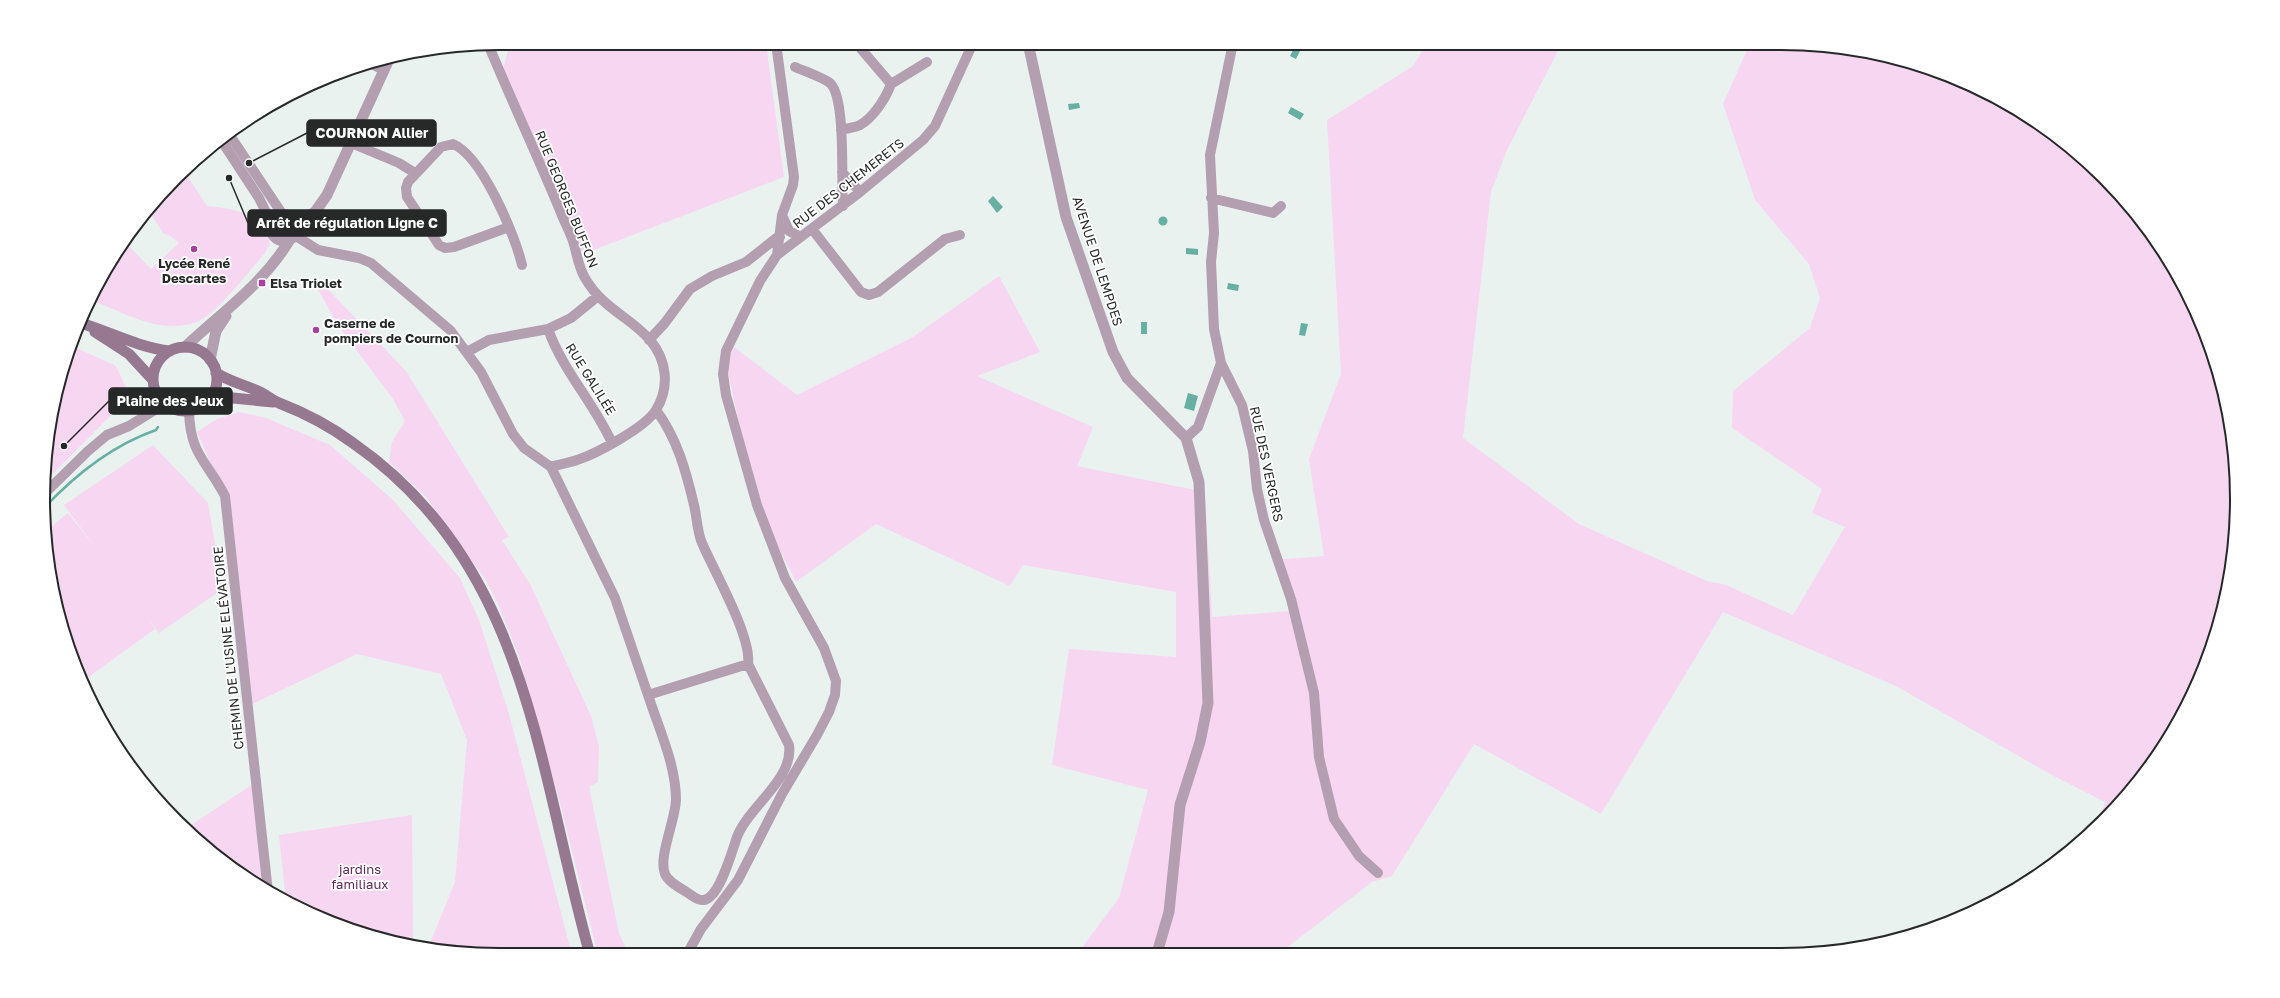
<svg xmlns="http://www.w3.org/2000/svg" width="2280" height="998" viewBox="0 0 2280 998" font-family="'Golos Text',sans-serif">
  <rect width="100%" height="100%" fill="#eaf2f0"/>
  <!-- green -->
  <path fill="#f7d6f2" d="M510 43H766L784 177 583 254 503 69Z
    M1427 43H1562L1507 150 1491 192 1463 438 1579 524 1707 581 1726 585 1793 615 1845 527 1812 513 1822 489 1732 428 1733 391 1810 328 1820 298 1809 264 1755 200 1723 104 1750 43H1781L1870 52 1928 67 2009 104 2082 156 2143 222 2190 298 2222 381 2236 469 2233 559 2213 646 2160 753 2124 800 2098 824 2105 802 2050 774 1896 686 1723 612 1601 814 1474 744 1392 876 1372 882 1280 953H1078L1119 898 1148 790 1052 765 1069 649 1176 657V592L1023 565 1010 586 876 524 796 582 771 533 742 438 726 362 734 347 797 395 913 337 999 276 1040 352 977 376 1093 427 1077 466 1205 492 1212 617 1290 611 1274 560 1324 556 1309 459 1341 374 1327 120 1413 66Z
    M184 171 207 206C225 207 250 211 262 227 266 231 268 238 270 244L265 253C250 270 222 307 204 318 192 326 174 327 160 325 142 323 109 307 91 300L104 271 125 242 151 269 179 243 169 235 164 234 148 210 156 199Z
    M324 285 406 371 509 537 502 540 530 584 591 716 599 746 598 782 589 787 619 933 629 955H598L559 799 519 656 497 602 485 579 426 497 389 462 392 442 405 421 393 399 339 327 316 286Z
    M70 345 116 366 130 396 45 482 52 410Z
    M239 412 266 418 330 445 393 500 460 578 479 620 509 714 572 955H499L428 948 455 882 467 740 441 674 357 654 248 706 225 496 197 432 217 419Z
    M153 445 208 503 223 589 159 633 148 618 155 629 83 681 67 646 52 588 46 531 68 513 95 547 64 505Z
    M253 784 262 888 199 842 185 829Z
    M412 815 413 947 352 931 286 901 279 835Z"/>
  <!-- water -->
  <path fill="#67afa2" d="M1296 44 1302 47 1296 59 1290 56Z
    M1079 103 1080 108 1069 110 1068 104Z
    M1291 107 1304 114 1300 120 1288 113Z
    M993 196 1003 207 997 213 988 201Z
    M1158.5 221a4.5 4.5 0 1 1 9 0a4.5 4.5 0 1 1-9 0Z
    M1186 248 1198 249V255L1186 254Z
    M1228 283 1239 285 1238 291 1227 289Z
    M1141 322H1147V334H1141Z
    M1301 323 1308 324 1305 336 1299 335Z
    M1188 393 1198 396 1194 411 1184 408Z"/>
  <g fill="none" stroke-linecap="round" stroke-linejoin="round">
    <!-- stream -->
    <path stroke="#67afa2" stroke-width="2.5" d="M44 508C75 475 113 445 156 430L158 427"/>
    <!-- minor -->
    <path stroke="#b49fb1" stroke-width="10" d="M776 43 794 177 793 185 782 215 777 255
      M1233 43 1210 155 1214 233 1211 262 1214 329 1221 363 1242 405 1253 451 1257 489 1264 520 1291 599 1314 693 1319 757 1334 819 1359 856 1378 873
      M369 63 384 70
      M795 67C804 71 825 78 831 84 846 101 841 181 843 206
      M891 84 927 62
      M841 130C847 128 854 128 860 125 873 118 886 98 891 84L856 43
      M229 134 283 215
      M221 140 259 198 272 224
      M351 143 399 163 415 173
      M842 172 860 192
      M1211 198 1273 213 1281 206
      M782 215 789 231 801 237
      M509 227 454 247 445 248 439 245 407 197 406 188 408 182 441 147 453 144C482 156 515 235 522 265
      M812 229 861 292 869 295 878 292 945 239 960 235
      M296 236 318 250 359 258 371 263 450 330 481 372 513 434 524 448 551 467C560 464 569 463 577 460 596 454 646 427 656 410 670 387 667 360 650 340 629 316 603 309 585 278 578 266 577 254 573 241 569 230 563 219 559 208 536 153 511 99 488 44
      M548 329C563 371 594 403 612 443
      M649 340 664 324 690 289 712 276 746 262 779 236 780 237
      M467 352 489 340 548 329 571 318 598 296
      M189 411C190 455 207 461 225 496L268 892
      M1186 438 1198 427 1221 363
      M551 467 615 598 648 695 748 664C752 637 714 571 702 543 697 532 697 517 694 505 686 471 677 438 656 410
      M43 495 88 451 107 435 129 426 158 408 168 407
      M648 695C659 729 676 765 676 800 675 822 658 857 665 874 669 883 681 888 688 893 693 896 698 901 704 900 720 897 732 851 737 837 749 806 794 779 789 745L748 664
      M687 954 701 929 738 880 782 794 817 735 829 712 835 695 836 681 824 648 785 578 757 505 726 395 723 374 726 351 760 281 777 255 860 192 923 140 935 126 973 43"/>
    <!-- tertiary -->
    <path stroke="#b49fb1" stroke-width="11" d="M1028 43 1066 217 1113 352 1127 378 1186 438 1199 482 1208 703 1200 742 1180 805 1169 912 1157 953
      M271 228a13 13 0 1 1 26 0a13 13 0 1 1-26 0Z
      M297 223 315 212 327 195 390 57
      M185 347C221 313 263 284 289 241
      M210 360 216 331 226 316"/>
    <!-- secondary -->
    <path stroke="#967891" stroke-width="11" d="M81 323C109 332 141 348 170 351
      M95 332 129 354 153 380
      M153 379a32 32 0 1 1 64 0a32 32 0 1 1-64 0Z
      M216 373C233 383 243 384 260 392 266 395 272 400 279 403 305 413 330 426 353 443 529 566 537 766 590 955
      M210 399 233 398 273 402"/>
  </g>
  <!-- markers -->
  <g fill="#a83ea0" stroke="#fff" stroke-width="1.5">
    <circle cx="194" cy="249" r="4"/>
    <rect x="258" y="279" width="8" height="8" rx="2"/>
    <circle cx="316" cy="330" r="4"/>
  </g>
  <g text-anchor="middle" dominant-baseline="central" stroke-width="3.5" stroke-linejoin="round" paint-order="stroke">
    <!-- street labels -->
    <g font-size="13" fill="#262928" stroke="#fff">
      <text transform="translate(848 183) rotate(-38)">RUE DES CHEMERETS</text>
      <text transform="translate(567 199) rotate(68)">RUE GEORGES BUFFON</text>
      <text transform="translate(1098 261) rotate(72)">AVENUE DE LEMPDES</text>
      <text transform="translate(591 379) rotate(58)">RUE GALILÉE</text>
      <text transform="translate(1267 464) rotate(78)">RUE DES VERGERS</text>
      <text transform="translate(228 648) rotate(-96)">CHEMIN DE L'USINE ELÉVATOIRE</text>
    </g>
    <!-- poi labels -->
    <g font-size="13" font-weight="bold" fill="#262928" stroke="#fff" text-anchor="start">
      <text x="194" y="263" text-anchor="middle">Lycée René<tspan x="194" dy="15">Descartes</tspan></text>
      <text x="270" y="283">Elsa Triolet</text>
      <text x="324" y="323">Caserne de<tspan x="324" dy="15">pompiers de Cournon</tspan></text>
    </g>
    <!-- park labels -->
    <g font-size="13" fill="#5f285a" stroke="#fff">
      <text x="360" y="869">jardins<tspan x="360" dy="15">familiaux</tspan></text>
    </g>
  </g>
  <!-- crop -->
  <path d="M0 0H2280V998H0ZM499 50H1781A449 449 0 0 1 2230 499V499A449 449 0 0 1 1781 948H499A449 449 0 0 1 50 499V499A449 449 0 0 1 499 50Z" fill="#fff" fill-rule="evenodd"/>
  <path fill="none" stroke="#262928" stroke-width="2" d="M499 50H1781A449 449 0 0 1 2230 499V499A449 449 0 0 1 1781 948H499A449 449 0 0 1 50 499V499A449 449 0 0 1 499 50Z"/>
  <!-- callouts -->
  <path fill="none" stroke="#262928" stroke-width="1.5" d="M249 163L307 133M229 178L248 223M64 446L109 401"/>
  <g fill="#262928" stroke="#fff" stroke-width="1.5">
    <circle cx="249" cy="163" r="4"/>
    <circle cx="229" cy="178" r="4"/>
    <circle cx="64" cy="446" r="4"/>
  </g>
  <g fill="#262928" stroke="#262928" stroke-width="1.5">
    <rect x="307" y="120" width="129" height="26" rx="4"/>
    <rect x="248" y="210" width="198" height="26" rx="4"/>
    <rect x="109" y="388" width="123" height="26" rx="4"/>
  </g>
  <g font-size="14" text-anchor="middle" font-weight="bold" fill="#fff">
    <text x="372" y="138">COURNON Allier</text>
    <text x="347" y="228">Arrêt de régulation Ligne C</text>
    <text x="170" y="406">Plaine des Jeux</text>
  </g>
</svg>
